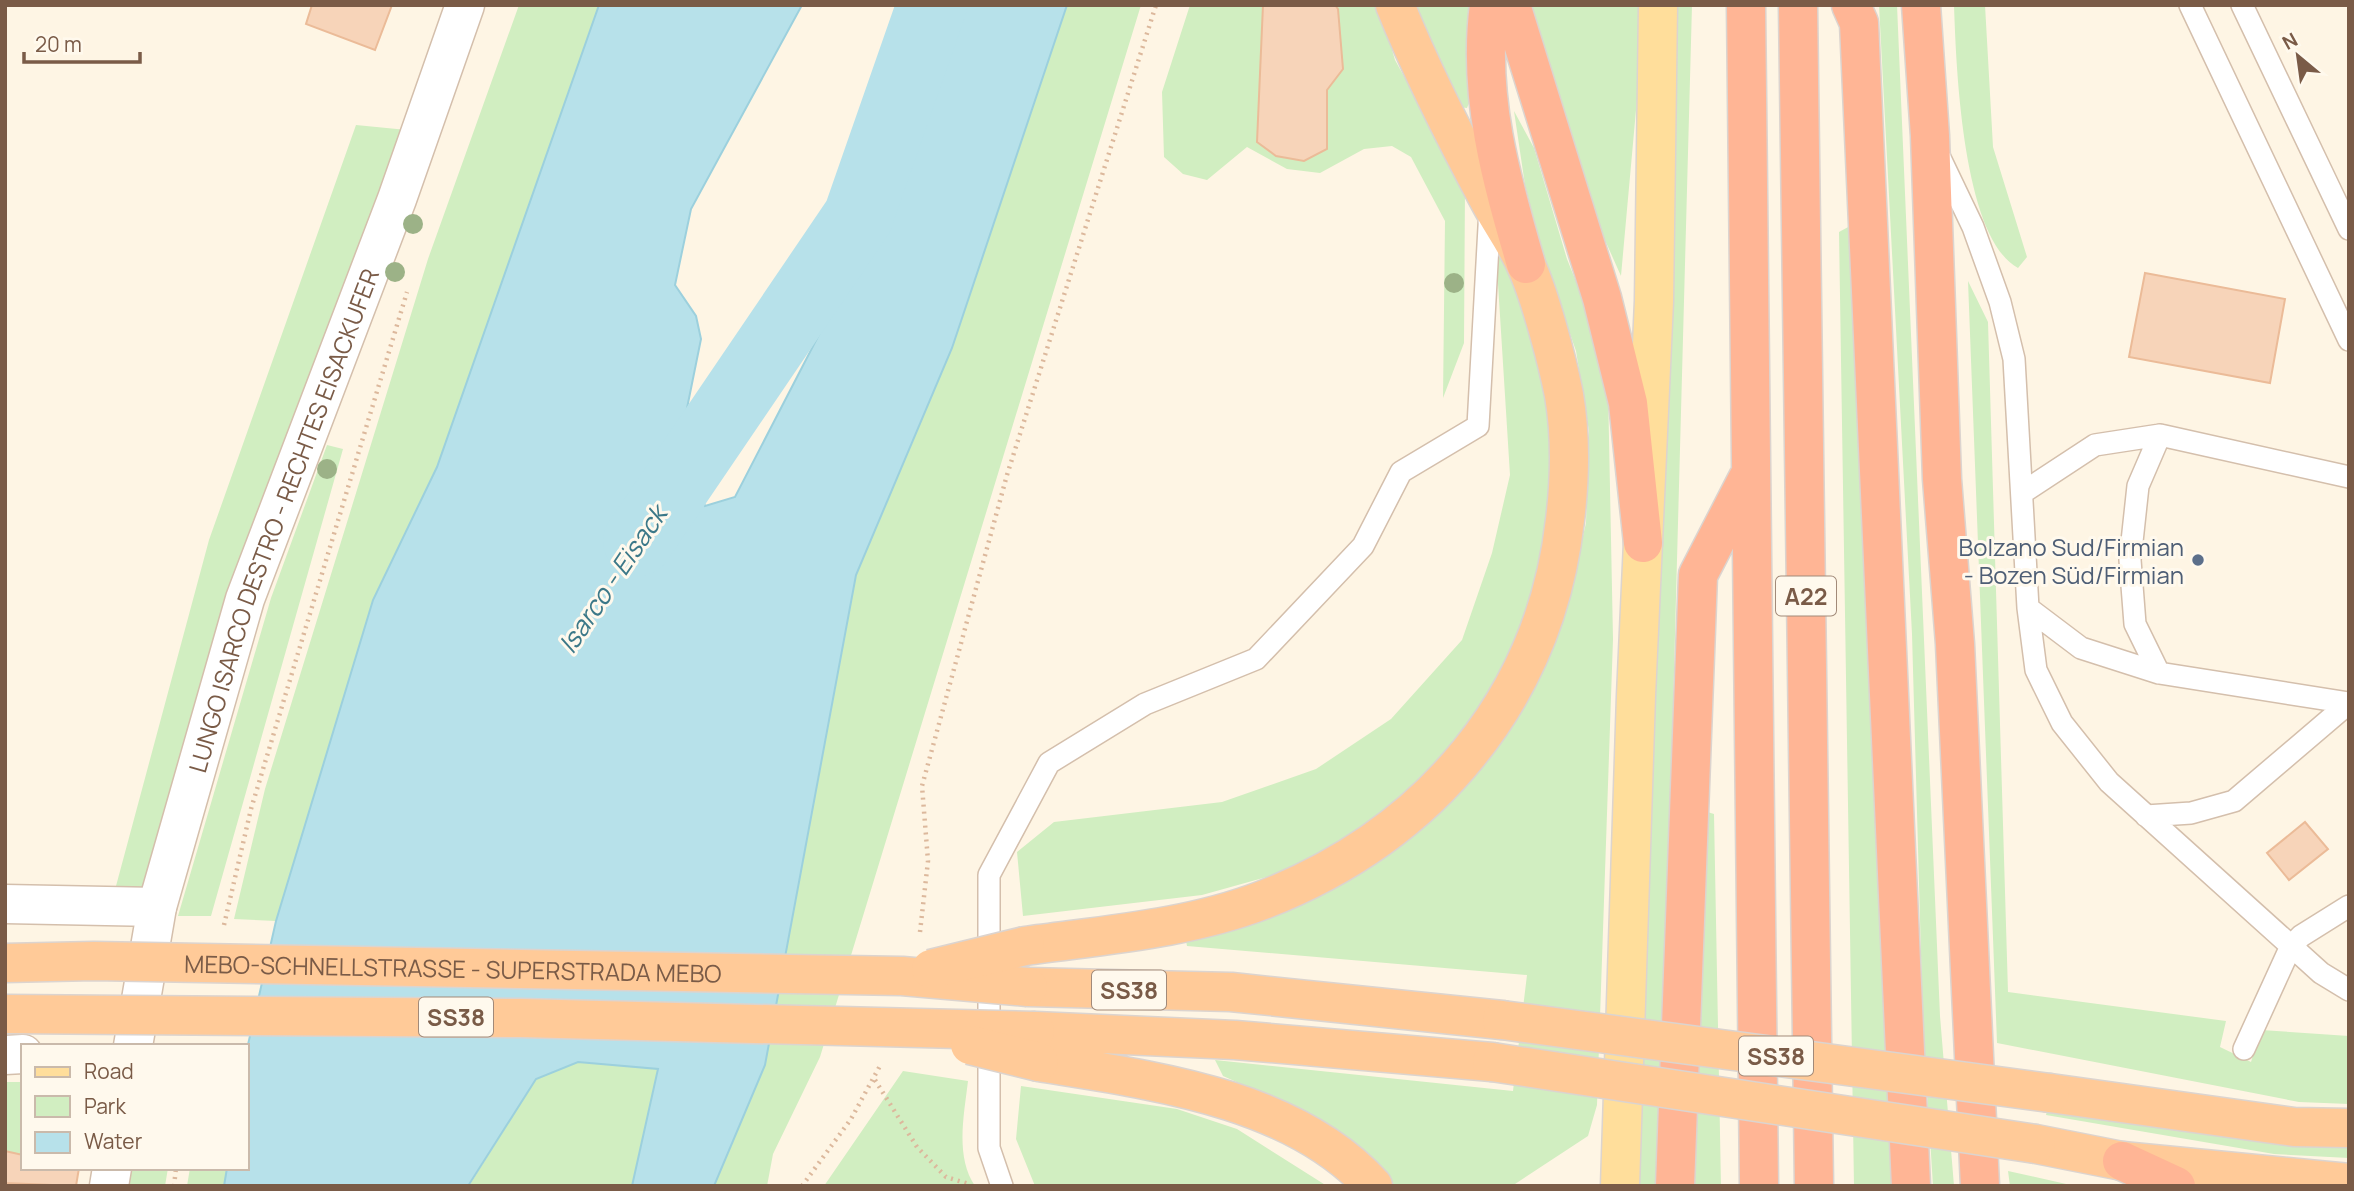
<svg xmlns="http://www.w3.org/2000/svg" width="2354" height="1191" viewBox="0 0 2354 1191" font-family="Manrope,sans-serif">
  <rect width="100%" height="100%" fill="#fef5e4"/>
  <!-- green -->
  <path fill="#d1eec1" d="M519 5H599L437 467 373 600 276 921 234 919 265 789 428 259Z
    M1067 5H1141L820 1057 773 1154 767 1186H714L765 1065 856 575 952 348Z
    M1190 5H1379L1395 60 1465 187 1464 343 1443 398 1445 221 1411 157 1392 146 1364 149 1320 173 1287 169 1247 147 1207 180 1183 174 1164 157 1162 92Z
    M1414 5H1473L1471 98 1467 108 1458 107Z
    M1530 5H1640L1638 88 1621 276 1592 211Z
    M1670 5H1692L1662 1115 1657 1186H1632Z
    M1879 5H1897L1940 1016 1954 1186H1933L1923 1026 1912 634Z
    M1954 5H1985L1993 147 2027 257 2018 268C1962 238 1956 63 1954 5Z
    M1514 111 1534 148 1567 259 1587 309 1608 388 1613 639 1597 1105 1588 1136 1512 1186H1393L1351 1143 1293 1107 1223 1076 1215 1060 1513 1091 1527 975 1187 946 1185 936 1261 916 1527 699 1565 614 1586 523 1589 431 1576 351 1544 259 1525 185Z
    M356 125 407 130 145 892 90 891 116 886 209 540Z
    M1850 226 1898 1186H1854L1839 232Z
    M1500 249 1519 293 1546 388 1555 460 1546 546 1525 619 1487 701 1425 778 1362 830 1281 873 1202 895 1023 916 1017 852 1054 822 1222 802 1316 769 1391 719 1462 640 1492 553 1510 475 1496 252Z
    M1968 281 1988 322 2008 992 2226 1021 2220 1047 2251 1062 2261 1030 2349 1036V1104L2299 1102 1997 1043Z
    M327 445 343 449 211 916H178L271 598Z
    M1704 811 1714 814 1721 1186H1693Z
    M578 1062 658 1069 632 1186H469L536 1079Z
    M903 1071 968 1081C964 1115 955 1157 975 1186H824Z
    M5 1082H23V1155L5 1151Z
    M1021 1086 1177 1109 1237 1129 1327 1186H1035L1016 1139Z
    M2048 1108 2349 1142V1158L2274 1154 2046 1115Z
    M129 1168H168L165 1186H126Z
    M190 1168H227L224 1186H187Z
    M2008 1171 2075 1186H2010Z"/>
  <!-- water -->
  <path fill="#b7e1ea" stroke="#9cd0dd" stroke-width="2" d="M599 5H802L691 209 675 285 696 316 701 339 683 428 705 506 735 497 871 234 941 23 955 5H1067L952 348 856 575 765 1065 714 1186H632L658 1069 578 1062 536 1079 468 1186H224L227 1168H247V1049L276 921 373 600 437 467Z"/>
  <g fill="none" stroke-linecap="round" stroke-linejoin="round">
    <!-- river -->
    <path stroke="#b7e1ea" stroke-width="70" d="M638 541 858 217 932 5"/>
  </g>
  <!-- building -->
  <path fill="#f7d4b9" stroke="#ebbb98" stroke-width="2" d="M312 5H392L375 50 306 24Z
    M1263 5H1335L1338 9 1343 69 1327 90V149L1304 161 1276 156 1257 142Z
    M2145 273 2285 299 2270 383 2129 357Z
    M2305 822 2328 849 2289 880 2267 853Z
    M5 1151 23 1155V1168H79L76 1186 5 1183Z"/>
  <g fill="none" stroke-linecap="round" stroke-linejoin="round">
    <!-- service casing -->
    <g stroke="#d4bfac" stroke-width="24">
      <path id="service" d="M2190 5 2349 340
        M2242 5 2349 229
        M1939 156 1973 227 2000 302 2014 359 2028 608 2036 670 2062 723 2109 782 2321 973 2349 990
        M2022 493 2095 445 2160 435
        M2028 608 2081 648 2159 673 2349 703
        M2159 673 2135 624 2130 560 2138 486 2160 435 2349 477
        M2146 816 2191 813 2234 801 2349 703
        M2244 1049 2291 946 2301 936 2349 906
        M1002 1186 989 1148V875L1049 763 1145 704 1256 659 1363 546 1401 472 1478 426 1490 209"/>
    </g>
    <!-- minor casing -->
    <g stroke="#d4bfac" stroke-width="41">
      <g id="minor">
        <path d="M5 904 157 907"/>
        <path id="s1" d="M133 1046 157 907 245 599 397 199 465 5"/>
        <path d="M5 1055 23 1054"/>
        <path d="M109 1186 112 1168"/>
      </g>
    </g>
    <!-- primary casing -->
    <g stroke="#dcd4cf" stroke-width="41">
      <path id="primary" d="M1620 1186 1636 696 1654 301 1658 5"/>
    </g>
    <!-- trunk casing -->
    <g stroke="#dcd4cf" stroke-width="41">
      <path id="trunk" d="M1025 946C1104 935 1188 929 1263 900 1430 835 1545 699 1565 520 1570 479 1571 436 1564 395 1557 360 1540 295 1525 263 1515 241 1500 221 1489 200 1455 137 1422 72 1395 5
        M1028 987 1231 992 1502 1020
        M1035 1031 1235 1040 1492 1062
        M1039 1062C1150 1080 1293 1097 1373 1186
        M2050 1093 2294 1127 2349 1128
        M2036 1144 2122 1161 2349 1183"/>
    </g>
    <!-- motorway casing -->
    <g stroke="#dcd4cf" stroke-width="41">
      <path id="motorway" d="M1489 5C1477 95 1501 179 1526 264
        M1511 5 1602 298 1628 403 1643 543
        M1746 5 1759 1186
        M1798 5 1814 1186
        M1851 5 1859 23 1911 1186
        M1921 5 1930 136 1942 479 1955 644 1980 1186
        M2122 1161 2176 1186
        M1675 1186 1698 575 1748 478"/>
    </g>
    <!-- path -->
    <path stroke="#dcb89c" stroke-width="4.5" stroke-dasharray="2 5" stroke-linecap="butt" d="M224 925 251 809 407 292
      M920 932 928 861 922 786 1007 475 1156 5
      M875 1080 917 1147 946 1177 969 1184
      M174 1186 176 1168
      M802 1186 851 1119 881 1064"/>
    <!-- service -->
    <use href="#service" stroke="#fff" stroke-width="21"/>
    <!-- minor -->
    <use href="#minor" stroke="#fff" stroke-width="38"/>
    <!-- primary -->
    <use href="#primary" stroke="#ffde9b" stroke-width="38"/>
    <!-- trunk -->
    <use href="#trunk" stroke="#ffca98" stroke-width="38"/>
    <!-- motorway -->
    <use href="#motorway" stroke="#ffb595" stroke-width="38"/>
    <!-- trunk-bridge casing -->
    <g stroke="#dcd4cf" stroke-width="41" stroke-linecap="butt">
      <g id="trunk-bridge">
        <path id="s2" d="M5 963 94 961 902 976 1028 987"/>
        <path d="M931 969 1025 946"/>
        <path d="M5 1014 521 1018 1035 1031"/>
        <path d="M1502 1020 2050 1093"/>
        <path d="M970 1045 1039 1062"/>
        <path d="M1492 1062 2036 1144"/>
      </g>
    </g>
    <!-- trunk-bridge -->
    <use href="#trunk-bridge" stroke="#ffca98" stroke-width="38"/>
  </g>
  <!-- trees -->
  <g fill="#9cb287">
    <circle cx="413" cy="224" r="10"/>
    <circle cx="395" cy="272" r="10"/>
    <circle cx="1454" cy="283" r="10"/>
    <circle cx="327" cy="469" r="10"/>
  </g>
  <!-- markers -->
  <circle fill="#5c6f8a" stroke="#fff9ed" stroke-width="2.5" cx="2198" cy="560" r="7"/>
  <g text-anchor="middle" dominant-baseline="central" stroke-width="6" stroke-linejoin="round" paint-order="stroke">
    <!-- shield labels -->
    <g fill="#fff9ed" stroke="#a28a79" stroke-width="2">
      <rect x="1776" y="576.5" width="60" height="39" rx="5"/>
      <rect x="1092" y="970.5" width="74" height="39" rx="5"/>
      <rect x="419" y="997.5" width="74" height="39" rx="5"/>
      <rect x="1739" y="1036.5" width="74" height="39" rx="5"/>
    </g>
    <g font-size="23" font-weight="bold" fill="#7a5b47">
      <text x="1806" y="596">A22</text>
      <text x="1129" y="990">SS38</text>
      <text x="456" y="1017">SS38</text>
      <text x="1776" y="1056">SS38</text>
    </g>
    <!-- street labels -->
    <g font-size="24" fill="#7a5b47" stroke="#fff9ed">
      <text stroke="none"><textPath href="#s1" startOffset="548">LUNGO ISARCO DESTRO - RECHTES EISACKUFER</textPath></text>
      <text stroke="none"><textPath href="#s2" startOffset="448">MEBO-SCHNELLSTRASSE - SUPERSTRADA MEBO</textPath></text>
    </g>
    <!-- service labels -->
    <g font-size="24" fill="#4e5e75" stroke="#fff9ed" text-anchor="end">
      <text x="2184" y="546">Bolzano Sud/Firmian<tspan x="2184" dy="28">- Bozen Süd/Firmian</tspan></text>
    </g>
    <!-- water labels -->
    <g font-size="26" font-style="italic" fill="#3b7888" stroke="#fff9ed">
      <text transform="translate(612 579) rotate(-56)">Isarco - Eisack</text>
    </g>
  </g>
  <!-- border -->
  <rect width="2354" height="1191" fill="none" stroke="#7a5b47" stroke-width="14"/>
  <!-- legend -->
  <rect x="21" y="1044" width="228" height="126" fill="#fff9ed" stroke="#cabaab" stroke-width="2"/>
  <rect x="35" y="1067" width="35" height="10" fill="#ffde9b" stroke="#cabaab" stroke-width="2"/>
  <text x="84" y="1079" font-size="21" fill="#7a5b47">Road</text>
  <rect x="35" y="1096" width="35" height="21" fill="#d1eec1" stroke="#cabaab" stroke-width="2"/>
  <text x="84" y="1114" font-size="21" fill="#7a5b47">Park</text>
  <rect x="35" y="1132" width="35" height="21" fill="#b7e1ea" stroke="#cabaab" stroke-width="2"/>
  <text x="84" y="1149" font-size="21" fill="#7a5b47">Water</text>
  <!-- north arrow -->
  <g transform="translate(2298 56) rotate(331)" stroke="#fff9ed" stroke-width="5" paint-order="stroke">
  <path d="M0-5L12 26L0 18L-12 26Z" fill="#7a5b47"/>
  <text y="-10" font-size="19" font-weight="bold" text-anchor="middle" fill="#7a5b47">N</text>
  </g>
  <!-- scale -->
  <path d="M24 52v10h116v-10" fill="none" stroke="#7a5b47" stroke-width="3.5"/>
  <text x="35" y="52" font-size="21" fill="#7a5b47" stroke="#fff9ed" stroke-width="5" paint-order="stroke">20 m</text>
</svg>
